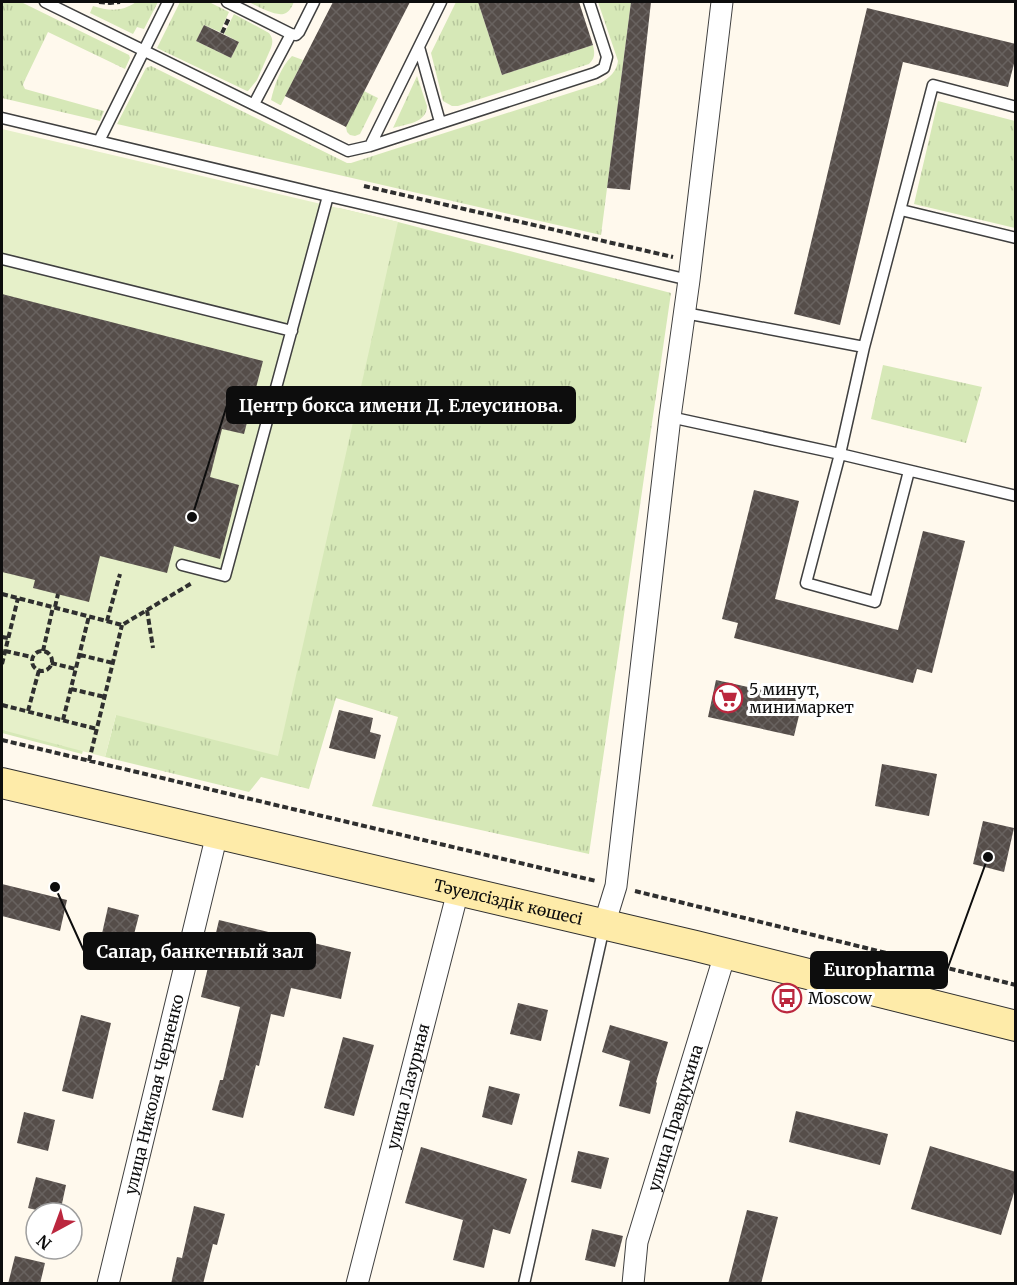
<svg xmlns="http://www.w3.org/2000/svg" width="1017" height="1285" viewBox="0 0 1017 1285" font-family="Merriweather,serif">
  <defs>
    <pattern id="grass-tufts" width="24" height="20" patternUnits="userSpaceOnUse" patternTransform="scale(1.5)"><rect width="24" height="20" fill="#d6e8b7"/><path d="M3 7l-1-3M5 7V3M7 7l1-3M15 17l-1-3M17 17v-4M19 17l1-3" fill="none" stroke="#b6c69c"/></pattern>
    <pattern id="building-cross-hatch" width="8" height="8" patternUnits="userSpaceOnUse" patternTransform="scale(1.5)"><rect width="8" height="8" fill="#554d49"/><path d="M0 0l8 8M0 8l8-8" fill="none" stroke="#68625f"/></pattern>
  </defs>
  <rect width="100%" height="100%" fill="#fff9ed"/>
  <!-- grass -->
  <path fill="url(#grass-tufts)" d="M2 2H21L129 55 130 58 125 69 48 32 24 82 23 85 25 89 104 111 100 121 2 98Z
    M136 2H158L144 29 137 27 133 34 90 13 93 6C109 11 122 12 136 2Z
    M180 2H209L229 12 220 32 204 25 196 41 231 58 239 42 224 34 234 14 269 33C273 38 273 42 271 48L257 80 248 91H247L157 48Z
    M249 2H294C292 6 290 11 286 13 277 18 257 6 249 2Z
    M456 2H478L502 75 593 45C595 54 595 58 589 64L458 106H452L443 101 431 53Z
    M598 2H631L601 235 117 124 146 68 151 66 347 163H351L601 83C609 78 617 71 618 61Z
    M292 56 303 60 281 105H280L271 100C274 86 281 66 292 56Z
    M417 76 427 106C427 123 406 124 393 128Z
    M364 91 378 98 360 134 355 136 350 135 347 132 346 127Z
    M938 101 1015 121V228L914 204Z
    M339 208 398 222 671 293 589 854 372 806 398 717 336 698 309 789 261 777 249 792 105 757 116 715Z
    M883 365 982 387 966 443 871 419Z
    M2 712 88 732 82 754 2 733Z"/>
  <!-- pitch -->
  <path fill="#e6f0c9" d="M2 129 398 222 278 756 116 715 105 757 2 730Z"/>
  <!-- building -->
  <path fill="url(#building-cross-hatch)" d="M333 2H410L346 127 285 96Z
    M478 2H579L593 45 502 75Z
    M631 2H651L630 190 607 188Z
    M867 8 1016 44V56L1008 87 903 62 840 325 794 314Z
    M204 25 239 42 231 58 196 41Z
    M2 294 263 361 244 434 222 429 210 477 239 485 220 559 174 546 167 573 100 556 89 602 33 588 35 580 2 572Z
    M754 490 799 501 775 599 898 630 923 531 965 541 932 673 917 669 913 683 734 638 738 623 722 619Z
    M716 680 803 699 794 736 708 717Z
    M339 710 373 718 370 732 381 735 375 759 329 748Z
    M882 764 937 774 929 816 875 806Z
    M983 821 1014 828 1004 872 973 864Z
    M2 884 67 900 60 931 2 916Z
    M108 907 139 915 131 946 101 938Z
    M219 920 351 952 341 999 291 988 284 1017 271 1014 259 1066 256 1065 243 1118 212 1110 220 1080H223L240 1007 201 997Z
    M518 1003 548 1010 541 1041 510 1034Z
    M81 1015 111 1023 93 1099 62 1091Z
    M610 1025 668 1042 656 1082 657 1083 650 1114 619 1106 630 1061 602 1052Z
    M343 1037 374 1045 354 1116 324 1108Z
    M489 1086 520 1094 512 1125 482 1117Z
    M796 1111 888 1134 880 1165 789 1142Z
    M24 1112 55 1120 48 1151 17 1143Z
    M930 1146 1016 1172V1186L1001 1235 911 1209Z
    M421 1147 527 1179 510 1234 493 1229 484 1268 453 1260 463 1220 405 1203Z
    M578 1151 609 1158 601 1189 571 1182Z
    M36 1177 66 1185 60 1213H49L28 1208Z
    M194 1206 225 1214 217 1245 213 1244 203 1284H171L177 1257 182 1258Z
    M747 1210 778 1217 770 1248 761 1284H728Z
    M592 1229 623 1236 615 1267 585 1260Z
    M15 1256 45 1263 40 1284H8Z"/>
  <g fill="none" stroke-linecap="round" stroke-linejoin="round">
    <!-- lane casing -->
    <g stroke="#404040" stroke-width="13">
      <path id="lane" d="M45 2 348 151 370 146 595 73 604 68 607 57 589 2
        M227 2 291 34
        M419 47 440 122
        M254 104 291 34 296 35 299 32 314 2
        M2 118 328 196 689 280
        M99 141 168 2
        M370 146 441 2
        M901 210 1016 238
        M2 259 292 331
        M685 313 864 347
        M670 417 840 454 1016 496
        M909 471 875 602 806 583 840 454 864 347 933 85 1016 107
        M182 565 225 576 328 196
        M524 1284 604 927"/>
    </g>
    <!-- street casing -->
    <g stroke="#404040" stroke-width="23">
      <g id="street">
        <path d="M604 925 616 886 670 417 689 280 722 2"/>
        <path id="s1" d="M108 1284 217 834"/>
        <path id="s2" d="M357 1284 458 891"/>
        <path id="s3" d="M633 1284 637 1242 725 954"/>
      </g>
    </g>
    <!-- secondary casing -->
    <g stroke="#2f2f2f" stroke-width="32">
      <g id="secondary">
        <path id="s4" d="M2 783 696 946 1016 1026"/>
      </g>
    </g>
    <!-- path -->
    <path stroke="#2f2f2f" stroke-width="4" stroke-dasharray="6 3" stroke-linecap="butt" d="M99 2 110 3 120 2
      M222 33 229 18
      M364 186 673 257
      M2 594 122 625 192 583
      M55 607 58 594
      M147 610 153 648
      M107 621 120 574
      M2 637 8 638
      M5 651 32 657
      M43 651 53 607
      M32 661a10 10 0 1 1 20 0a10 10 0 1 1-20 0Z
      M80 655 113 663
      M51 663 76 669
      M2 664 18 598
      M71 689 105 697
      M2 705 97 729
      M28 711 39 670
      M63 720 89 616
      M2 740 596 881
      M89 761 122 625
      M635 891 1016 985"/>
    <!-- lane -->
    <use href="#lane" stroke="#fff" stroke-width="10"/>
    <!-- street -->
    <use href="#street" stroke="#fff" stroke-width="21"/>
    <!-- secondary -->
    <use href="#secondary" stroke="#feeba9" stroke-width="30"/>
  </g>
  <!-- icons -->
  <defs>
    <g id="supermarket-ring" transform="scale(1.5)"><circle r="9.5" fill="#fff" stroke="#bb273e" stroke-width="1.5"/><path d="M-6-5.5h2.5l.6 2H6L4.5 2H-2.5L-4.4-4H-6ZM-1.5 3.2a1.3 1.3 0 1 0 .1 0ZM3 3.2a1.3 1.3 0 1 0 .1 0Z" fill="#bb273e"/></g>
    <g id="bus-ring" transform="scale(1.5)"><circle r="9.5" fill="#fff" stroke="#bb273e" stroke-width="1.5"/><path d="M-5-6H5V4H4V6H2V4H-2V6H-4V4H-5ZM-3.5-4V0h7V-4ZM-3.5 1.2v1.5H-2V1.2ZM2 1.2v1.5H3.5V1.2Z" fill="#bb273e"/></g>
  </defs>
  <g fill-rule="evenodd">
    <use href="#supermarket-ring" x="728" y="698"/>
    <use href="#bus-ring" x="787" y="998"/>
  </g>
  <g text-anchor="middle" dominant-baseline="central" stroke-width="6" stroke-linejoin="round" paint-order="stroke">
    <!-- poi labels -->
    <g font-size="16" fill="#0d0d0d" stroke="#fff" text-anchor="start">
      <text x="749" y="689">5 минут,<tspan x="749" dy="18">минимаркет</tspan></text>
      <text x="808" y="998">Moscow</text>
    </g>
    <!-- street labels -->
    <g font-size="16" fill="#0d0d0d" stroke="#fff">
      <text stroke="none"><textPath href="#s4" startOffset="520">Тәуелсіздік көшесі</textPath></text>
      <text stroke="none"><textPath href="#s2" startOffset="204">улица Лазурная</textPath></text>
      <text stroke="none"><textPath href="#s1" startOffset="195">улица Николая Черненко</textPath></text>
      <text stroke="none"><textPath href="#s3" startOffset="172">улица Правдухина</textPath></text>
    </g>
  </g>
  <!-- callouts -->
  <path fill="none" stroke="#0d0d0d" stroke-width="2" d="M192 517L227 405M55 887L84 951M988 857L947 970"/>
  <g fill="#0d0d0d" stroke="#fff" stroke-width="2">
    <circle cx="192" cy="517" r="6"/>
    <circle cx="55" cy="887" r="6"/>
    <circle cx="988" cy="857" r="6"/>
  </g>
  <g fill="#0d0d0d" stroke="#0d0d0d" stroke-width="2">
    <rect x="227" y="387" width="348" height="36" rx="6"/>
    <rect x="84" y="933" width="231" height="36" rx="6"/>
    <rect x="811" y="952" width="136" height="36" rx="6"/>
  </g>
  <g font-size="18" text-anchor="middle" font-weight="bold" fill="#fff">
    <text x="401" y="412">Центр бокса имени Д. Елеусинова.</text>
    <text x="200" y="958">Сапар, банкетный зал</text>
    <text x="879" y="976">Europharma</text>
  </g>
  <!-- border -->
  <rect width="1017" height="1285" fill="none" stroke="#0d0d0d" stroke-width="6"/>
  <!-- north arrow -->
  <g transform="translate(54 1231) rotate(221)"><circle r="28" fill="#ffffff" stroke="#9e9e9e" stroke-width="1.5"/>
  <path d="M0-4.5L10 22L0 15L-10 22Z" fill="#bb273e"/>
  <text y="-9" font-size="16" font-weight="bold" text-anchor="middle" fill="#0d0d0d">N</text>
  </g>
</svg>
